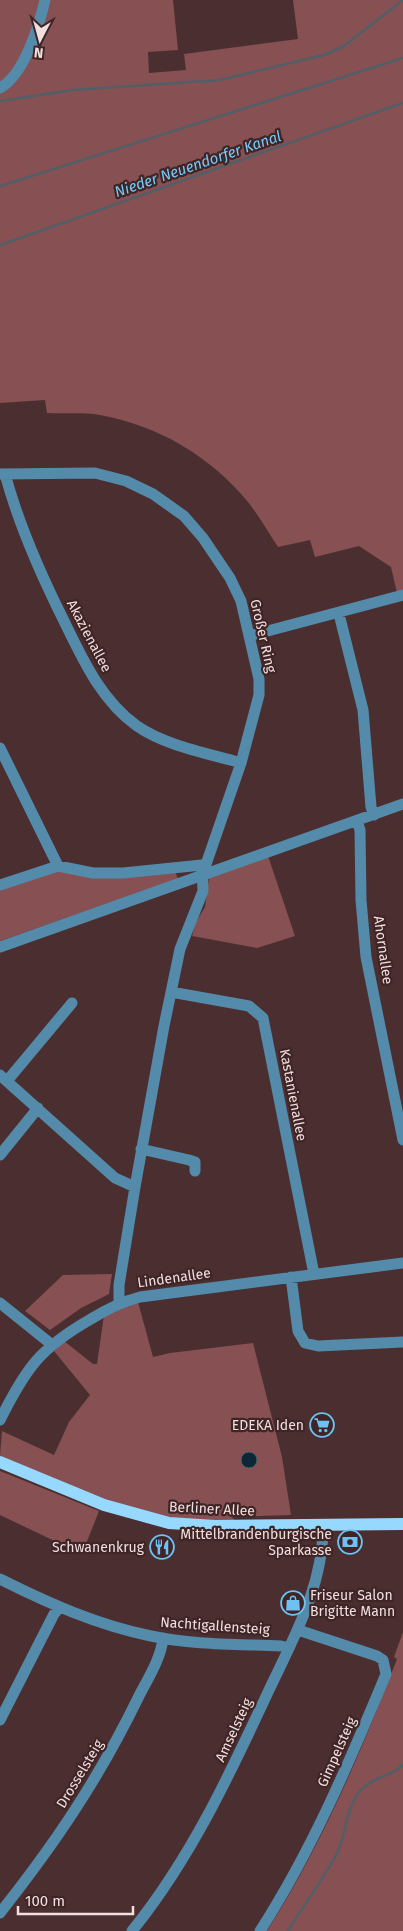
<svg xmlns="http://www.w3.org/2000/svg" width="403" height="1931" viewBox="0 0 403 1931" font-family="'Fira Sans',sans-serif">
  <rect width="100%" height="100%" fill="#4b2f30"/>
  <!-- green -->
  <path fill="#875052" d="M0 0H173L178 50 148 52 149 73 186 70 184 54 298 39 293 0H403V595L398 597 391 567 359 546 315 557 310 540 278 547C268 532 259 516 248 502 210 456 159 426 100 415 83 412 64 414 47 413L45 400 0 403Z
    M268 856 295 936 257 948 192 936 196 922 205 907 209 878Z
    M62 871H175L178 879 0 941V889L49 872Z
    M112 1274 109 1294 81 1308 50 1330 25 1311 63 1275Z
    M138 1302 153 1357 170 1353 253 1343 282 1457 291 1515 231 1517 236 1521C208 1521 179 1521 151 1514 99 1501 50 1477 0 1456L2 1431 54 1455 69 1422 90 1395 54 1351 64 1341 93 1364H97L104 1315Z
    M0 1471 99 1511 82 1554 0 1515Z
    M403 1632V1931H267C322 1844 360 1755 397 1659L394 1657Z"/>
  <!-- water -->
  <path fill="#0c2836" stroke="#515f68" d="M241 1460a8 8 0 1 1 16 0a8 8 0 1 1-16 0Z"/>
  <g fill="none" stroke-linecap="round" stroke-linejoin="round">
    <!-- stream -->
    <path stroke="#515f68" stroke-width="2.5" d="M0 101 73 90 220 80 324 55 344 46 403 0
      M0 186 403 58
      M0 245 403 103
      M288 1931C303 1906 321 1882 335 1857 348 1835 343 1811 361 1790 372 1777 391 1777 403 1765"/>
    <!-- minor -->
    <path stroke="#548bab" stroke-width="11" d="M0 88C24 75 39 26 45 0
      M0 474 95 473 126 481 153 494 184 516 203 538 230 578 241 601 259 679V695L241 763 203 873
      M5 474C19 526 40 573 64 621 83 660 101 700 137 726 166 746 207 753 241 763
      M339 614 363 710 371 807 374 815
      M249 636 403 595
      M0 748 58 866
      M357 821 360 830 361 900 366 957 403 1140
      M0 885 58 866 93 873H123L202 865 203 891 180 949 164 1026 135 1187 119 1285V1302
      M0 947 403 804
      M171 992 249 1006 263 1018 314 1274
      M0 1075 115 1178 135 1187
      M7 1081 72 1003
      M141 1149 189 1160 195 1162V1171
      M0 1155 38 1108
      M291 1277 298 1331 305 1343 318 1346 403 1342
      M0 1303 51 1344
      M0 1420C26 1368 40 1348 91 1319 107 1309 121 1302 140 1297L403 1263
      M0 1579C48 1603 97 1625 151 1636 193 1645 238 1644 281 1646L289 1648
      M0 1720 54 1614 60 1607
      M0 1913C56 1842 98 1780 138 1698 147 1680 161 1659 163 1638
      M132 1931C191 1858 230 1774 269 1690 294 1637 324 1584 323 1525
      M260 1931C312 1850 349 1763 386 1674L383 1660 377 1656 298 1630"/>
    <!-- major -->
    <path stroke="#97d8ff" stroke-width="12" d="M0 1462 104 1505 169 1523 215 1526 403 1524"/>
  </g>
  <!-- icons -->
  <defs>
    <g id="supermarket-ring" transform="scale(1.25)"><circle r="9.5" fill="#402526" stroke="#6dc2f3" stroke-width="1.5"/><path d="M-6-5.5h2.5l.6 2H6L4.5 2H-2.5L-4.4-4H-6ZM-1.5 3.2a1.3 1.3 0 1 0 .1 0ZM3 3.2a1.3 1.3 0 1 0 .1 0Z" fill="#6dc2f3"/></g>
    <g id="bank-ring" transform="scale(1.25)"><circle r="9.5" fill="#402526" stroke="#6dc2f3" stroke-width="1.5"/><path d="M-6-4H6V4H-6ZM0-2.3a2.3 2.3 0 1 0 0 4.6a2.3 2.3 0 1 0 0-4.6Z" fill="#6dc2f3"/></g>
    <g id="restaurant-ring" transform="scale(1.25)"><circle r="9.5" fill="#402526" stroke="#6dc2f3" stroke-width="1.5"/><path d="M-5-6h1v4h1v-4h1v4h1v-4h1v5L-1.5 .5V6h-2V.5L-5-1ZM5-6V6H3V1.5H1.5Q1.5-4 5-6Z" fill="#6dc2f3"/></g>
    <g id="shop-ring" transform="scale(1.25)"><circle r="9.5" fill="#402526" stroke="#6dc2f3" stroke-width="1.5"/><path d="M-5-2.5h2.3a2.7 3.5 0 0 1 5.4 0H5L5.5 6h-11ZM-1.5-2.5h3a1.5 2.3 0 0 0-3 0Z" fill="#6dc2f3"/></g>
  </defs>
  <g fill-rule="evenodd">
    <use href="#supermarket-ring" x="322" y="1425"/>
    <use href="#bank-ring" x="350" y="1542"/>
    <use href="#restaurant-ring" x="162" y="1547"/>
    <use href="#shop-ring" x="293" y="1603"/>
  </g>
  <g text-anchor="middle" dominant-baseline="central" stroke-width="4.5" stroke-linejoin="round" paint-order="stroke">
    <!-- street labels -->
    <g font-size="14" fill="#f1dede" stroke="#402526">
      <text transform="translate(89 636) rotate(62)">Akazienallee</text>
      <text transform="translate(263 636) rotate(77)">Großer Ring</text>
      <text transform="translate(383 950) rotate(82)">Ahornallee</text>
      <text transform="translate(293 1095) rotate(79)">Kastanienallee</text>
      <text transform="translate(174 1278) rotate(-8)">Lindenallee</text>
      <text transform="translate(212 1509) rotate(3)">Berliner Allee</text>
      <text transform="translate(215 1626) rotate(4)">Nachtigallensteig</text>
      <text transform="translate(234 1730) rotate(-65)">Amselsteig</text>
      <text transform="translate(337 1752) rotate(-66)">Gimpelsteig</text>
      <text transform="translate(80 1774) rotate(-59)">Drosselsteig</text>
    </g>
    <!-- poi labels -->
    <g font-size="14" fill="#f1dede" stroke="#402526" text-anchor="end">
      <text x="304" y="1425">EDEKA Iden</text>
      <text x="332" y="1534">Mittelbrandenburgische<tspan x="332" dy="16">Sparkasse</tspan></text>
      <text x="144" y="1547">Schwanenkrug</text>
      <text x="310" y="1595" text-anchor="start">Friseur Salon<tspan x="310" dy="16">Brigitte Mann</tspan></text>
    </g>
    <!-- water labels -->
    <g font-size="15" font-style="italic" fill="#73cafb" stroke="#402526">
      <text transform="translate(198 164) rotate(-19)">Nieder Neuendorfer Kanal</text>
    </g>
  </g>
  <!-- north arrow -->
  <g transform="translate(40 40) rotate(186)" stroke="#402526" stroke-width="4" paint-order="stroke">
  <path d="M0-4L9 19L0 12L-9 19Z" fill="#f1dede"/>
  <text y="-8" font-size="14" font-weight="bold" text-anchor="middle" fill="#f1dede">N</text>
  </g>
  <!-- scale -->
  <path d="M18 1906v8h115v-8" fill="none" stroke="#f1dede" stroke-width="2.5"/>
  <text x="25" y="1906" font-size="15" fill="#f1dede" stroke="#402526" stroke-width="4" paint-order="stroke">100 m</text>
</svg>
